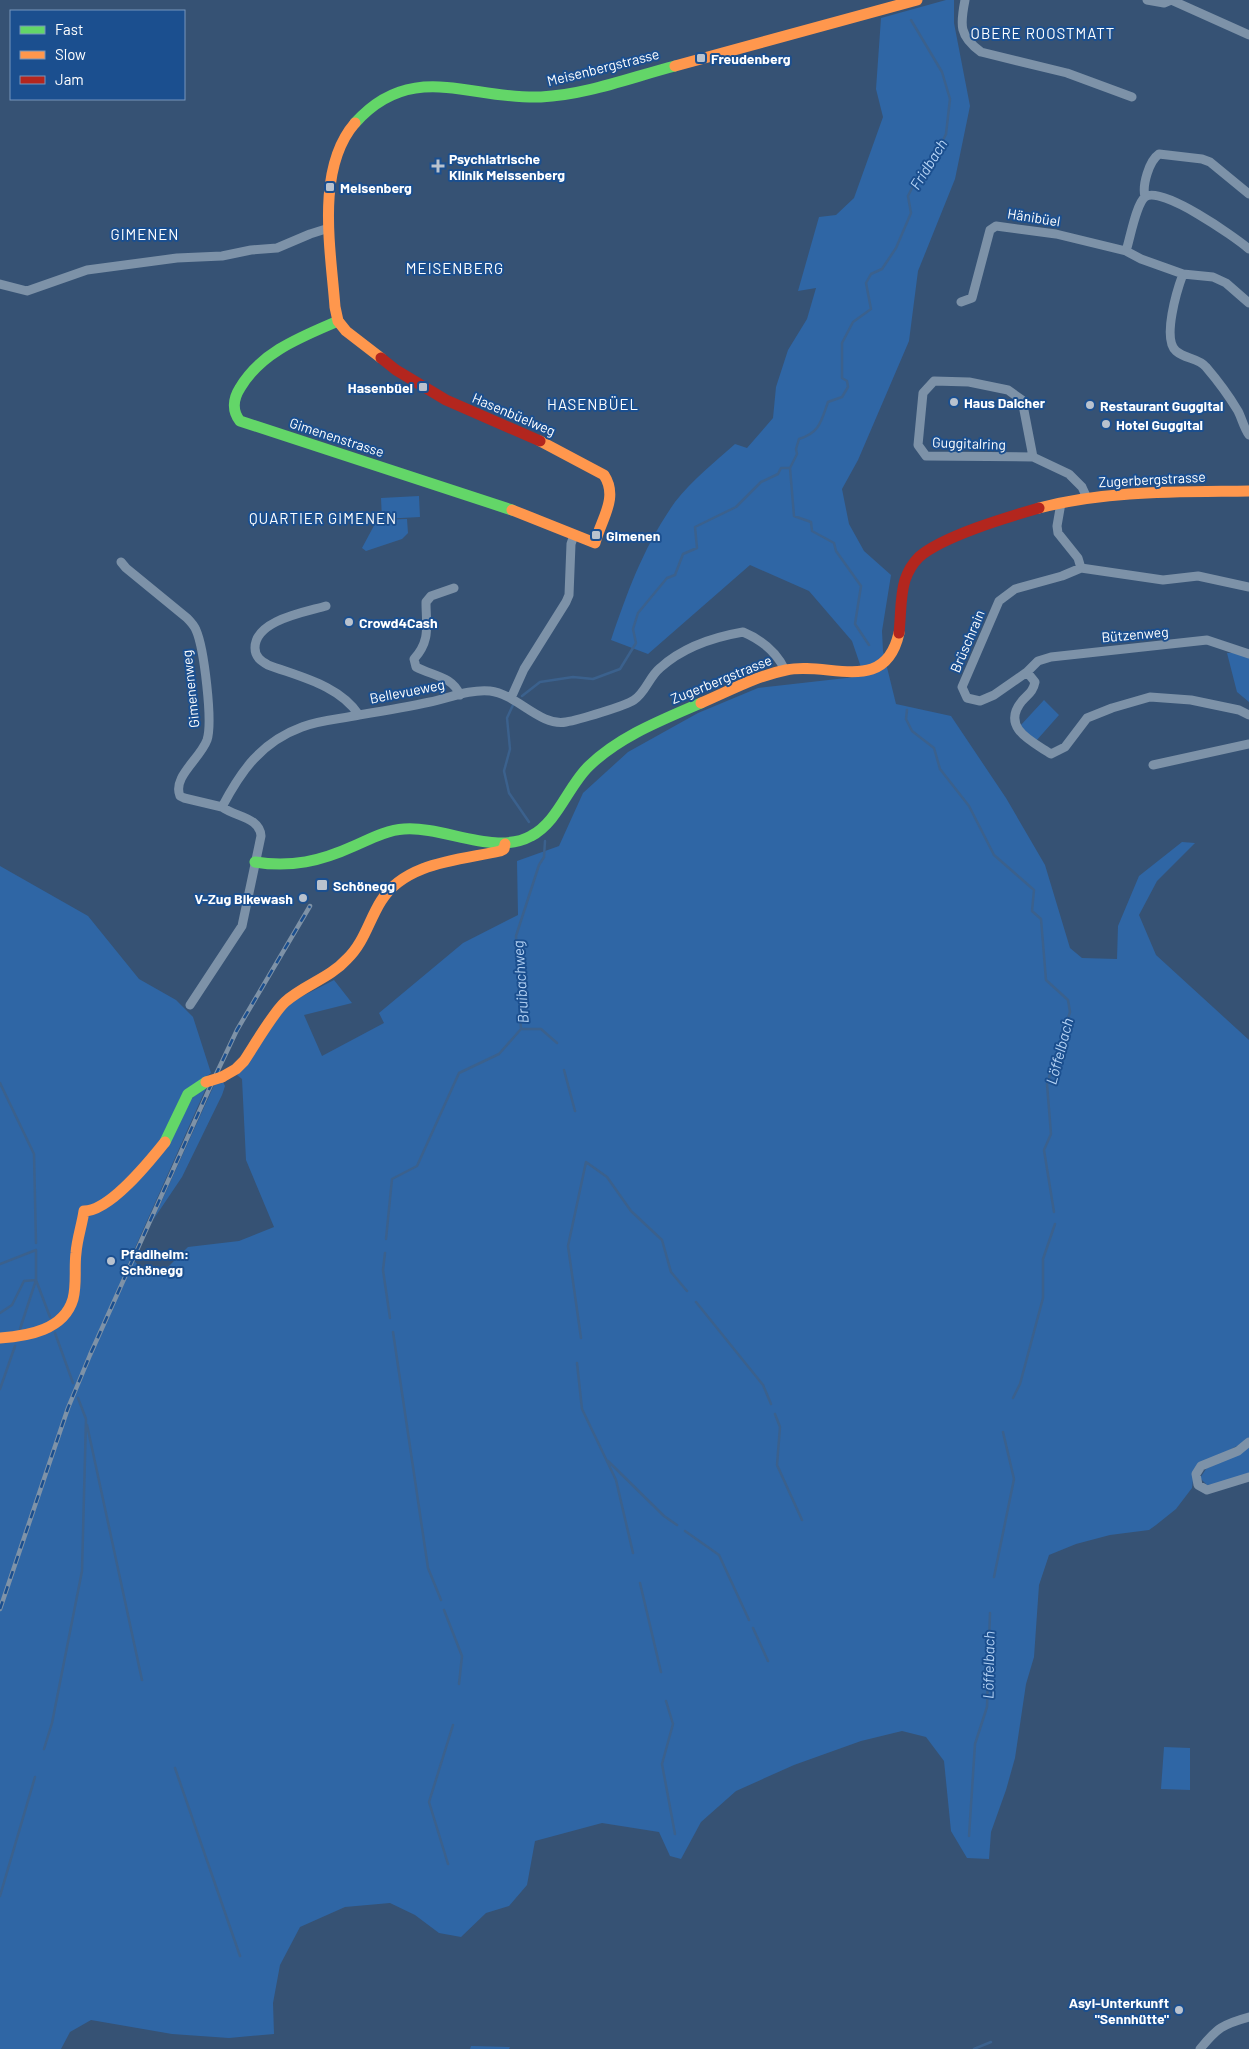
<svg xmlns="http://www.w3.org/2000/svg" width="1249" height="2049" viewBox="0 0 1249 2049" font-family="Barlow,sans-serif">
  <rect width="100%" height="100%" fill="#365274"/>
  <!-- green -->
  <path fill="#2f66a5" d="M946 0H954V23L970 106 955 179 918 271 909 341 858 460 842 489 849 524 864 551 891 575 882 631 883 651 896 704 951 716 1006 798 1045 865 1070 948 1082 958 1117 959 1118 926 1139 876 1182 842 1195 843 1157 881 1139 915 1156 955 1249 1040V1439C1231 1451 1210 1457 1194 1470L1192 1488 1176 1509 1156 1525 1149 1530 1110 1535 1076 1544 1049 1555 1039 1585 1034 1657 1026 1684 1015 1758 1006 1790 991 1832 989 1859 967 1858 951 1831 944 1761 926 1737 902 1731 861 1741 794 1765 736 1791 701 1822 681 1859 670 1856 659 1832 602 1823 535 1841 527 1885 509 1906 486 1913 461 1937 439 1933 415 1915 390 1903 345 1907 300 1927 280 1965 273 2003 274 2034 229 2038 172 2034 91 2020 70 2032 61 2049H0V866L88 916 139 979 176 1000 193 1017 211 1073 180 1098 168 1133 141 1168 126 1183 93 1208 95 1213C118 1199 144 1177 159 1154 173 1133 185 1097 207 1086L131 1257 145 1273 159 1276 188 1247 239 1241 274 1227 246 1160 242 1079 237 1075 286 1007 295 1000 334 980 352 1003 304 1015 322 1056 384 1023 379 1013 463 943 518 915 517 861 559 846 583 793 628 752 698 713 758 688 864 676 852 641 809 591 750 565 648 654 611 640C628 590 644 546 675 502 692 480 715 462 735 444L747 448 773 418 776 387 788 350 807 319 816 288 798 291 819 217 836 215 854 198 883 117 876 89 881 18Z
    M419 496 420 517 382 519 381 498Z
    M407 519 408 533 402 539 366 551 362 548 377 520Z
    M1227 653H1249V702L1237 692Z
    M1044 700 1059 715 1036 741 1020 726Z
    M222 1080 225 1086 222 1095 182 1177 153 1220 215 1083Z
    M1249 1447V1473L1220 1484 1207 1485 1200 1478 1206 1469Z
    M1164 1747 1190 1748V1790L1161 1789Z
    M471 2046 510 2047 509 2049H470Z"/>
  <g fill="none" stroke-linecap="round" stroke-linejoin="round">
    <!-- stream -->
    <path stroke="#3b618d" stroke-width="2.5" d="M869 645 855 624 861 586 836 551 834 543 812 531 811 522 794 516 790 468 797 454 796 449 799 439C820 433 821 421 828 402L842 397 848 387 847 381 842 378V343L853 322 871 309 866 283 871 274 882 269 896 248 911 213 908 196 920 172 934 159 946 134 950 99 942 72 911 20
      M522 696 540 682 573 677 593 679 620 669 636 643 633 629 638 613 667 578 675 575 683 554 697 548 695 527 736 507 761 482 778 474 781 468H790
      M513 705 507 718 510 749 504 771 509 793 529 822
      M907 710 906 719 912 731 934 748 940 769 969 806 994 855 1034 890 1032 911 1041 919 1046 980 1068 1000 1070 1012 1047 1084 1051 1134 1044 1150 1054 1212
      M545 841 544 857 539 865 516 936 521 1029H541L557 1043
      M564 1070 575 1111
      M0 1083 34 1154 36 1243
      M386 1239 392 1179 417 1166 459 1073 499 1054 521 1029
      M385 1253 383 1270 390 1318
      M0 1264 36 1250V1280L50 1317
      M696 1302 763 1385 771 1404
      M0 1313 12 1305 24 1281 36 1280 20 1329
      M393 1332 428 1568 441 1600
      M55 1333 73 1383
      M581 1338 568 1246 586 1162 607 1177 631 1211 662 1240 671 1272 687 1291
      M577 1363 582 1409 616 1480 633 1553
      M0 1389 15 1346
      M1013 1398 1020 1384 1043 1298V1259L1055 1224
      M775 1414 780 1427 777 1465 802 1520
      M87 1425 142 1680
      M608 1461 664 1516 677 1525
      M685 1531 719 1555 749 1620
      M994 1577 1014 1479 1003 1432
      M640 1583 661 1672
      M444 1610 462 1656 459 1684
      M753 1628 768 1661
      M666 1701 673 1724 662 1764 675 1834
      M44 1749 52 1723 82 1571 86 1419 78 1398
      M175 1768 240 1956
      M969 1836 975 1744 987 1707 990 1613
      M448 1864 429 1802 453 1725
      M0 1896 35 1777
      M974 2049 991 2042"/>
    <!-- street -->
    <path stroke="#7d92a8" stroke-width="9" d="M965 0C960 25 959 36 981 52L1067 73 1132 97
      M1147 0 1164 3 1171 0
      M1171 0 1249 35
      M1145 197C1142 185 1149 161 1159 154L1202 159 1210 162 1249 194
      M1126 251C1130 239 1136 204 1145 197 1161 185 1235 237 1249 249
      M1183 274C1177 290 1162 339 1176 351 1185 359 1199 358 1206 367 1218 381 1229 396 1238 411 1242 419 1244 428 1249 435
      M0 284 27 291 87 270 177 258 222 256 251 250 277 248 310 234 329 228
      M961 302 972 298 990 230 996 226 1056 234 1126 251 1141 259 1183 274 1213 277 1226 283 1249 303
      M1033 457 1022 400 1008 390 969 382 934 381 923 393 918 445 926 456 1033 457 1069 474 1082 487 1087 498
      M1061 503 1057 526 1058 533 1078 558 1081 568
      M121 562 126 568 187 618C191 622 194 625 196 630 204 648 213 722 207 740 200 759 172 777 180 796L184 798 222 807
      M1249 587 1198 576 1163 580 1081 568 1062 576 1015 589 999 601 962 687 967 698 980 701 994 695 1027 672 1035 682C1033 692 1028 694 1022 701 1000 728 1033 742 1051 754L1065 747 1087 718 1112 708 1150 697 1191 700 1239 710 1249 715
      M454 588 431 596 426 602C426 626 431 640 414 659L416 667C433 676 452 676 460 695
      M326 606C306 612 255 620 255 648 255 657 261 661 268 665 300 677 339 685 359 715 383 711 407 707 430 702 449 698 470 689 490 691 517 694 540 727 566 722 578 720 625 706 634 700 646 692 649 677 660 668 682 648 714 637 743 632 762 640 776 651 785 670
      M1027 672 1038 661 1051 657 1207 640 1249 654
      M511 698 524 669 566 602 569 595 571 544 574 535
      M1153 765 1249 744
      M190 1005 242 926 261 836C260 817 235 817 222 807 241 771 261 742 302 727 319 720 341 719 359 715
      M1249 1442 1238 1451 1201 1466 1196 1474 1198 1485 1207 1490 1249 1477
      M1200 2049C1217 2028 1223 2024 1249 2017"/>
    <!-- fast -->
    <path stroke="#63d668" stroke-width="11" d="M355 123C412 59 470 100 541 97 586 95 632 77 675 66
      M338 321C301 337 261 352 240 388 233 399 232 411 240 421L512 510
      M255 862C291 868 321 861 354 846 370 839 387 830 404 829 444 826 495 856 531 836 558 822 568 786 589 766 620 736 662 720 701 703
      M165 1142 188 1094 206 1082"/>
    <!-- slow -->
    <path stroke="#ff974d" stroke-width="11" d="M675 66 917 0
      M355 123C315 169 331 251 335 307L338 321 346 331 381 358
      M1039 508C1108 490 1178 492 1249 491
      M512 510 595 543C601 519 619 498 604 475L540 441
      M701 703C729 691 756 676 786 670 829 661 885 696 899 633
      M222 1077 236 1069 244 1061C254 1046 273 1013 285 1002 304 985 330 978 347 959 364 943 369 920 381 901 405 862 460 860 500 851L504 849 505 844
      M0 1338C28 1336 64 1330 73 1299 77 1284 74 1268 76 1253 77 1239 82 1225 84 1211 110 1211 149 1162 165 1142"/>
    <!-- jam -->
    <path stroke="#b3261e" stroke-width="11" d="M381 358 396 370 446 400 540 441
      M899 633C901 615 900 596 905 580 908 571 913 563 919 557 943 536 1008 517 1039 508"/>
    <!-- rail casing -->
    <g stroke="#7e92a7" stroke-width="4.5">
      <path id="rail" d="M0 1609 68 1408 90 1355 211 1085 237 1030 310 906"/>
    </g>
    <!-- rail -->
    <use href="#rail" stroke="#1b4f8f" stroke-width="2.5" stroke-dasharray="8" stroke-linecap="butt"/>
    <!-- slow-bridge -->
    <path stroke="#ff974d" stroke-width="11" d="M206 1082 222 1077"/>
  </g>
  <!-- markers -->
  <g fill="#b9c2ce" stroke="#1b4f8f" stroke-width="2">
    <rect x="696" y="53" width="10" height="10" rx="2.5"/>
    <path d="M435.5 158.5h5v5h5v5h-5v5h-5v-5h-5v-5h5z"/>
    <rect x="325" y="182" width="10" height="10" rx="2.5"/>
    <rect x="418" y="382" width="10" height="10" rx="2.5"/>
    <circle cx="954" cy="402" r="5"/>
    <circle cx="1090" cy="405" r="5"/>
    <circle cx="1106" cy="424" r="5"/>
    <rect x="591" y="530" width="10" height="10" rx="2.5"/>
    <circle cx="349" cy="622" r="5"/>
    <rect x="316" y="879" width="12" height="12" rx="2.5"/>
    <circle cx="303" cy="898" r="5"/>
    <circle cx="111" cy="1261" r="5"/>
    <circle cx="1179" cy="2010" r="5"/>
  </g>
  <g text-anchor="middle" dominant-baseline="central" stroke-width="4" stroke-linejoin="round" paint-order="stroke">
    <!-- poi labels -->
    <g font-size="14" font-weight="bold" fill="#fff" stroke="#1b4f8f" text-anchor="start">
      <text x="711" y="58">Freudenberg</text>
      <text x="449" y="158">Psychiatrische<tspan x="449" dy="16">Klinik Meissenberg</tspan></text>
      <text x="340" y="187">Meisenberg</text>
      <text x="413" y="387" text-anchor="end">Hasenbüel</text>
      <text x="964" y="402">Haus Dalcher</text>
      <text x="1100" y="405">Restaurant Guggital</text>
      <text x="1116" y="424">Hotel Guggital</text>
      <text x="606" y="535">Gimenen</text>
      <text x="359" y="622">Crowd4Cash</text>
      <text x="333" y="885">Schönegg</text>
      <text x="293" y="898" text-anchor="end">V-Zug Bikewash</text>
      <text x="121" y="1253">Pfadiheim:<tspan x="121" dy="16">Schönegg</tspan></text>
      <text x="1169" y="2002" text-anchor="end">Asyl-Unterkunft<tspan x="1169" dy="16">"Sennhütte"</tspan></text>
    </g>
    <!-- street labels -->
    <g font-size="14" fill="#fff" stroke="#1b4f8f">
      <text transform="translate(603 67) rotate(-14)">Meisenbergstrasse</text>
      <text transform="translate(1034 217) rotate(9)">Hänibüel</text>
      <text transform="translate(514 414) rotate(23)">Hasenbüelweg</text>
      <text transform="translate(337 437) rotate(18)">Gimenenstrasse</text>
      <text transform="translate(969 443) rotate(2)">Guggitalring</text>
      <text transform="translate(1152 479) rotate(-3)">Zugerbergstrasse</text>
      <text transform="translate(1135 634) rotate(-5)">Bützenweg</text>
      <text transform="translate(967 641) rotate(-67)">Brüschrain</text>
      <text transform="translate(721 679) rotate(-22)">Zugerbergstrasse</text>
      <text transform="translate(190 689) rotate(-96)">Gimenenweg</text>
      <text transform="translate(407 691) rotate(-11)">Bellevueweg</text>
    </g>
    <!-- neighbourhood labels -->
    <g font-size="15" letter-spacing="1" fill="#fff" stroke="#1b4f8f">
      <text x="1043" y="33">OBERE ROOSTMATT</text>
      <text x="145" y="234">GIMENEN</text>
      <text x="455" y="268">MEISENBERG</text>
      <text x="593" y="404">HASENBÜEL</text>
      <text x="323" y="518">QUARTIER GIMENEN</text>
    </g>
    <!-- water labels -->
    <g font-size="15" font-style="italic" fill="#b5d3f5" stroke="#1b4f8f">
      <text transform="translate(928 164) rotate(-58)">Fridbach</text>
      <text transform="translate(520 982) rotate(-94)">Bruibachweg</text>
      <text transform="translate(1059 1051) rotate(-75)">Löffelbach</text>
      <text transform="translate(988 1665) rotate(-89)">Löffelbach</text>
    </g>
  </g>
  <!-- legend -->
  <rect x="10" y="10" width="175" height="90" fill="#1b4f8f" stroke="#7695bc"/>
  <rect x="20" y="26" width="25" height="8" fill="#63d668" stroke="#7695bc"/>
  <text x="55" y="35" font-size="15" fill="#ffffff">Fast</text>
  <rect x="20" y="51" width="25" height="8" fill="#ff974d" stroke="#7695bc"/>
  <text x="55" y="60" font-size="15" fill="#ffffff">Slow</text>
  <rect x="20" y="76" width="25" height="8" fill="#b3261e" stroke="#7695bc"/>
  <text x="55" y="85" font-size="15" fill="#ffffff">Jam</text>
</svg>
